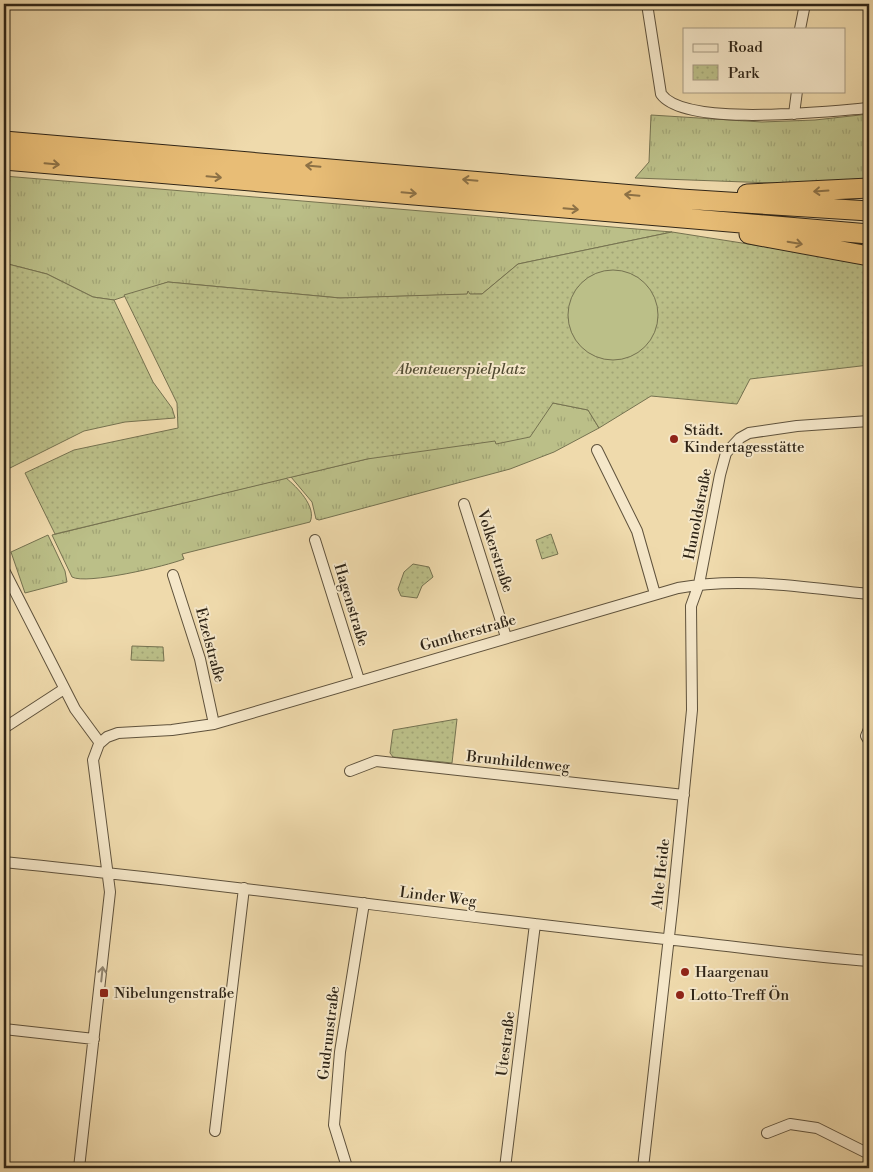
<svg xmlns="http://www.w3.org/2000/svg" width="873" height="1172" viewBox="0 0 873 1172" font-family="'Libre Bodoni',serif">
  <defs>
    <pattern id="grass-tufts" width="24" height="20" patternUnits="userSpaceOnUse" patternTransform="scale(1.25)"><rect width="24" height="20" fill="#bbbf88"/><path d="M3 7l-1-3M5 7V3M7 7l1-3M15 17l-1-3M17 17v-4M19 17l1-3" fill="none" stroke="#a1a475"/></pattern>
    <pattern id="park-dots" width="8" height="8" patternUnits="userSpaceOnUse" patternTransform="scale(1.25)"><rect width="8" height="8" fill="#bbbf88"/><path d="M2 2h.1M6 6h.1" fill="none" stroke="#a1a475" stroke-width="1.8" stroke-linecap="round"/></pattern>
  </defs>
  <rect width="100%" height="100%" fill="#efdaac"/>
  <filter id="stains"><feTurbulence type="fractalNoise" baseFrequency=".004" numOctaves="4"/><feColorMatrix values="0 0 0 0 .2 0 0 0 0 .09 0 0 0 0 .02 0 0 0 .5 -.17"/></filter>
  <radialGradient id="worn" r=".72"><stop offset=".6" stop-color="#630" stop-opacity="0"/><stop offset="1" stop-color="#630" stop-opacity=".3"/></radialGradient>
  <!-- grass -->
  <path fill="url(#grass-tufts)" stroke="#757250" d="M869 114V178L800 184 635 178 649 162 651 115 762 122 815 120Z
    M4 176 672 232 518 264 482 294 340 298 168 282 114 300 93 297 47 274 4 263Z
    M553 403 588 410 599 428 554 452 510 469 319 520 316 519 312 502 291 477 367 459Z
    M286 478C297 487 317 507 310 522L182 554 184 559C167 566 86 585 72 577L52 535Z
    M48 535 65 571 67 582 25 593 11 552Z"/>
  <!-- park -->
  <path fill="url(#park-dots)" stroke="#757250" d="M672 232 869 263V365L750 379 737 404 651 396 599 428 588 410 553 403 530 437 496 444 495 441 367 459 55 534 25 473 74 450 178 428 177 403 124 295 168 282 340 298 467 294 468 291 470 294H482L518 264Z
    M4 263 47 274 93 297 114 300 153 382 172 408 175 418 125 422 84 431 4 471Z
    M551 534 558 554 542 559 536 540Z
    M413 564 429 567 433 577 422 586 417 598 401 596 398 589 404 572Z
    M132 646 163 647 164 661 131 660Z
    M457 719 452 763 393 757 390 753 393 730Z"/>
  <!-- pitch -->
  <path fill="#bbbf88" stroke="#757250" d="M568 315a45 45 0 1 1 90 0a45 45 0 1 1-90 0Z"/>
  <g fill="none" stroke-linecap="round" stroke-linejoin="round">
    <!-- street casing -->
    <g stroke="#5f523c" stroke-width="12">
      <path id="street" d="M647 4 661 94C685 128 829 111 869 108
        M800 29 805 4
        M794 114 797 91
        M597 450 637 531 655 594
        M464 504 506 637
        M315 540 359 680
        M4 570 75 709 100 743
        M173 575 200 659 214 724
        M4 728 64 689
        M869 729 866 736 869 741
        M350 771 376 761 684 795
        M4 862C225 884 444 915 665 939 733 946 801 956 869 961
        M4 1029 94 1039
        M215 1131 244 888
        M767 1133 790 1124 817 1128 869 1154
        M347 1167 334 1125 340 1052 364 903
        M79 1168 110 892 93 760 99 744 107 737 118 733 172 730 214 724 678 588C741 576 806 588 869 594
        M505 1168 535 924
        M643 1168 673 901 692 710 691 606 699 584 720 475 726 453 740 438 749 433 797 426 869 421
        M868 1168 869 1165"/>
    </g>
    <!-- highway casing -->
    <g stroke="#2f2517" stroke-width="21">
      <path id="highway" d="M4 141 681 199 869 211
        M4 160 869 234
        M747 194 869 188
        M749 234 869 256"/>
    </g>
    <!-- street -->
    <use href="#street" stroke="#f5e7c9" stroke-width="10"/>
    <!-- highway -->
    <use href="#highway" stroke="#e8bd76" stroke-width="19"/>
  </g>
  <!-- one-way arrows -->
  <defs><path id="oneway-shaft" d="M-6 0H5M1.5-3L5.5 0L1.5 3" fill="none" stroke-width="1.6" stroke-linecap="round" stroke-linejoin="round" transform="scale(1.25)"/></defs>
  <g stroke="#8c7146">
    <use href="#oneway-shaft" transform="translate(52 164) rotate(5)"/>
    <use href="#oneway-shaft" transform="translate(313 166) rotate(-175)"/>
    <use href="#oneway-shaft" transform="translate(214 177) rotate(5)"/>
    <use href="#oneway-shaft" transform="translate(470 180) rotate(-175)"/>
    <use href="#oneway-shaft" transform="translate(821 191) rotate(176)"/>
    <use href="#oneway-shaft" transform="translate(409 193) rotate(5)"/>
    <use href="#oneway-shaft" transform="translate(632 195) rotate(-175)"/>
    <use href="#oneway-shaft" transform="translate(571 209) rotate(5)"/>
    <use href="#oneway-shaft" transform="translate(795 243) rotate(10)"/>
  </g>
  <use stroke="#928670" href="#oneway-shaft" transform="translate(102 974) rotate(-84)"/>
  <!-- markers -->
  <g fill="#8f2418" stroke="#f5e7c9" stroke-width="2">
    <circle cx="674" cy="439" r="5"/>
    <circle cx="685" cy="972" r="5"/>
    <rect x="99" y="988" width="10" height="10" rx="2.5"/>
    <circle cx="680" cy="995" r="5"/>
  </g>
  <g text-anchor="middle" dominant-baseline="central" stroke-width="4" stroke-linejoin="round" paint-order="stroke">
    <!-- park labels -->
    <g font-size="15" font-style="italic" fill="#524c33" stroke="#f5e7c9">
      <text x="461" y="369">Abenteuerspielplatz</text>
    </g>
    <!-- poi labels -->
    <g font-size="15" fill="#2f2517" stroke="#f5e7c9" text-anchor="start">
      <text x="684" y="430">Städt.<tspan x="684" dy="17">Kindertagesstätte</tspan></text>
      <text x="695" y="972">Haargenau</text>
      <text x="114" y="993">Nibelungenstraße</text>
      <text x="690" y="995">Lotto-Treff Ön</text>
    </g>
    <!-- street labels -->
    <g font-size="15" fill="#2f2517" stroke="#f5e7c9">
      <text transform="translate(698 514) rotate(-79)">Hunoldstraße</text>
      <text transform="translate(495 551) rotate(72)">Volkerstraße</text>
      <text transform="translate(351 605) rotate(73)">Hagenstraße</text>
      <text transform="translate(468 633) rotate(-16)">Guntherstraße</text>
      <text transform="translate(210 645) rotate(75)">Etzelstraße</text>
      <text transform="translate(518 762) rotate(6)">Brunhildenweg</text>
      <text transform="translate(661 874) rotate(-84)">Alte Heide</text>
      <text transform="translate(438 897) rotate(7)">Linder Weg</text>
      <text transform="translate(329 1033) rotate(-83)">Gudrunstraße</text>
      <text transform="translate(506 1044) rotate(-83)">Utestraße</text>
    </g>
  </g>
  <!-- margin -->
  <rect width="873" height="1172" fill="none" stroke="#efdaac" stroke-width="20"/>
  <rect x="5" y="5" width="863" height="1162" fill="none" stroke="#2f2517" stroke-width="2.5"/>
  <rect x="10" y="10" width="853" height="1152" fill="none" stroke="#2f2517"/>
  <!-- legend -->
  <rect x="683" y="28" width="162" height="65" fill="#f5e7c9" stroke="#a69982"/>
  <rect x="693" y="44" width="25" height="8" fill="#f5e7c9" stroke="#a69982"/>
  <text x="728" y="52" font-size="15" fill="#2f2517">Road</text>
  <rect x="693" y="65" width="25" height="15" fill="url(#park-dots)" stroke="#a69982"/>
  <text x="728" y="78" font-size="15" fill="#2f2517">Park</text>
  <rect width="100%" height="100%" filter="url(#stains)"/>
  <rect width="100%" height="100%" fill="url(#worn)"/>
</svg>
